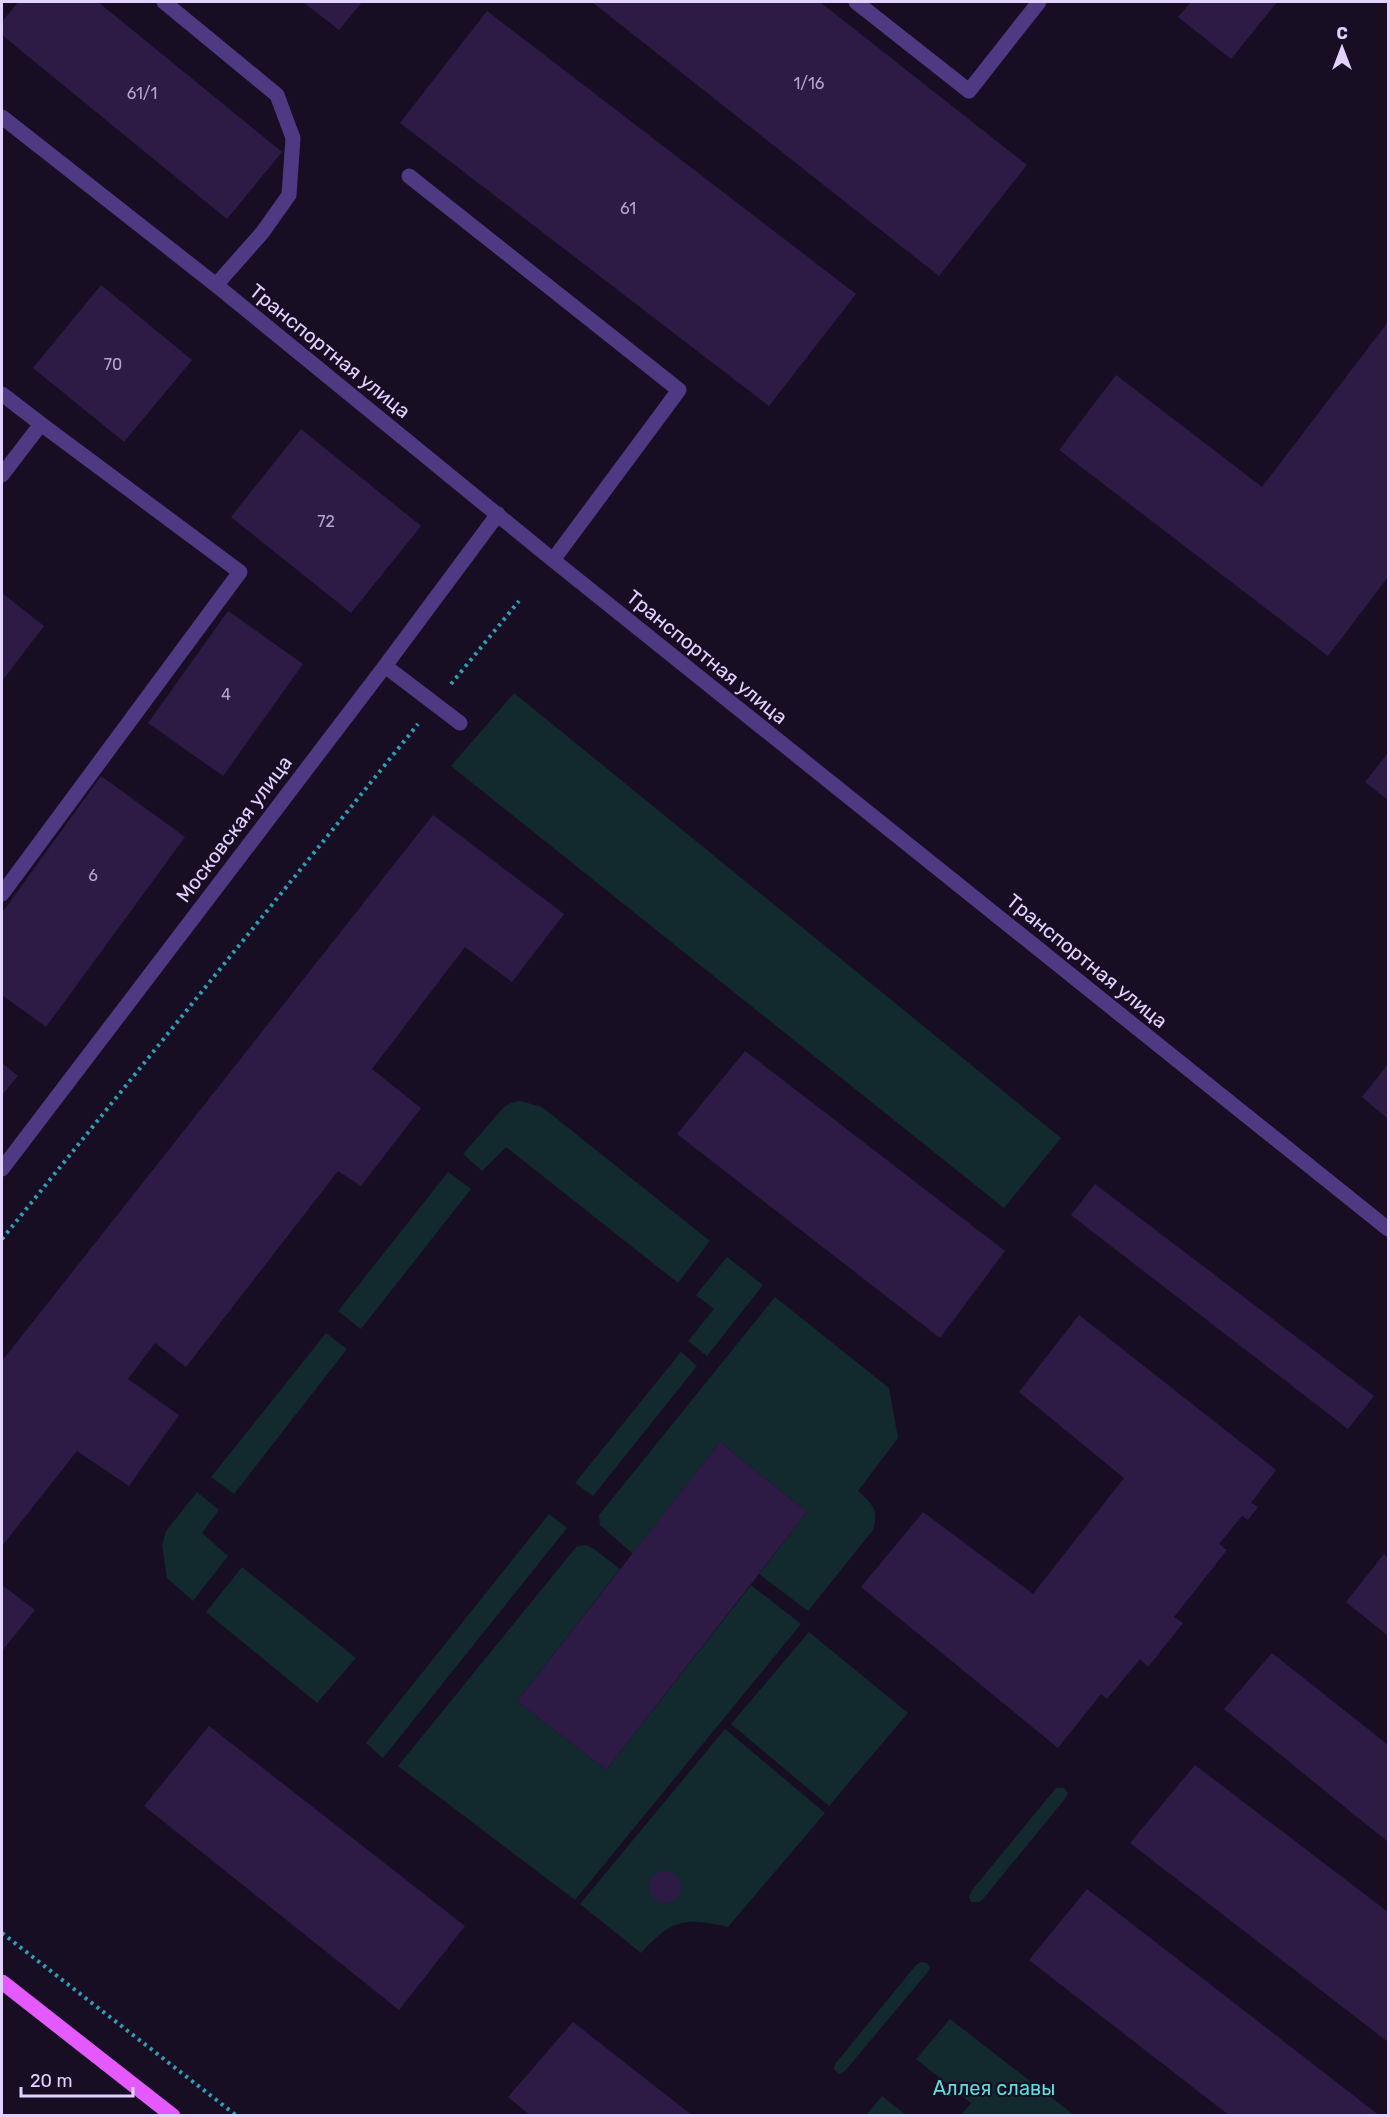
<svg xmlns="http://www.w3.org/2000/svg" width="1390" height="2117" viewBox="0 0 1390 2117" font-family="Rubik,sans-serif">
  <rect width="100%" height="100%" fill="#170e24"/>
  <!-- green -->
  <path fill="#12292e" d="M514 693 1061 1138 1004 1208 451 766Z
    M520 1101 542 1107 710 1241 678 1283 506 1147 482 1171 463 1154 504 1107 511 1103Z
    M448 1172 471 1189 361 1329 338 1311Z
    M727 1257 763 1285 707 1356 688 1341 714 1309 696 1295Z
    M775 1297 889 1388 898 1438 858 1491C873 1504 879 1510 873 1530L808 1611 759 1574 807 1512 720 1442 633 1554 600 1525 599 1515Z
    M326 1333 347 1349 234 1494 211 1477Z
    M681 1352 697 1366 593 1496 575 1483Z
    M197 1492 219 1510 202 1533 228 1556 193 1601 167 1578 162 1545 166 1531Z
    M549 1514 567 1528 383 1758 366 1743Z
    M586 1545 594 1549 620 1569 517 1701 606 1770 751 1585 801 1624 575 1900 398 1766 577 1546Z
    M242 1567 356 1658 317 1703 206 1612Z
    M809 1632 908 1713 829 1806 731 1724Z
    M725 1729 825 1813 728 1927C684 1917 672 1919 641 1953L580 1904Z
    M1056 1788H1064L1068 1793 1064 1800 983 1899 979 1902H971L969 1897 972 1890Z
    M921 1962 927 1963 930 1968 926 1974 845 2071 839 2074 834 2069 835 2064 916 1965Z
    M950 2019 1074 2115H961L971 2103 916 2059Z
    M882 2096 906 2115H866Z"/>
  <!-- building -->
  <path fill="#2d1b45" d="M18 2H98L282 152 227 219 2 35V22Z
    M303 2H362L339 30Z
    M592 2H820L1027 165 939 276Z
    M1191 2H1277L1231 59 1178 17Z
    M487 11 856 294 769 406 400 123Z
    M101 285 192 360 124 442 33 368Z
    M1388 322V577L1328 656 1059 450 1116 375 1262 487Z
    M301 429 421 526 351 613 231 517Z
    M2 593 44 626 2 681Z
    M228 611 303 664 223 776 148 723Z
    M1388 753V800L1365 782Z
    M101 776 185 837 46 1027 2 995V913Z
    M433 815 564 914 512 982 465 947 372 1069 421 1108 361 1186 338 1171 186 1367 155 1343 128 1379 179 1415 129 1486 77 1451 2 1546V1361Z
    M745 1051 1005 1251 940 1338 677 1134Z
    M2 1063 18 1076 2 1095Z
    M1388 1064V1119L1362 1097Z
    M1095 1184 1374 1396 1348 1429 1071 1215Z
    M1079 1315 1276 1470 1251 1503 1258 1507 1248 1520 1242 1516 1219 1544 1227 1550 1174 1617 1183 1623 1148 1667 1140 1659 1107 1699 1101 1694 1058 1748 861 1587 923 1512 1033 1594 1124 1478 1019 1392Z
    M720 1442 807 1512 606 1770 517 1701Z
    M1384 1554 1388 1558V1636L1346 1602Z
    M2 1585 35 1610 2 1651Z
    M1272 1653 1388 1745V1842L1224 1709Z
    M209 1726 465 1926 399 2010 144 1806Z
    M1195 1765 1388 1912V2042L1130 1843Z
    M649 1887a16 16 0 1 1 32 0a16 16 0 1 1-32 0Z
    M1087 1889 1380 2116H1230L1029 1960Z
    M573 2022 693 2116H531L508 2097Z"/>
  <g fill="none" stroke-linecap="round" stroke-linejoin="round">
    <!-- path -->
    <path stroke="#2f9fb5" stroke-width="4" stroke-dasharray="3 4.5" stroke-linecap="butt" d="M451 684 519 601
      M2 1239 418 724
      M2 1933 237 2116"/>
    <!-- minor -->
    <path stroke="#4d3a83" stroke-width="15" d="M164 2 277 95 293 138 289 195 262 233 216 285
      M856 2 969 91 1039 2
      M2 117 216 285 553 560 1388 1229
      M409 176 679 390 553 560
      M2 394 41 424 2 475
      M385 666 460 723
      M2 894 240 572 41 424
      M2 1169 385 666 498 514"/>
    <!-- major -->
    <path stroke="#e55afe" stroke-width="15" d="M2 1982 173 2116"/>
  </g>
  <g text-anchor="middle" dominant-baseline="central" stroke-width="4.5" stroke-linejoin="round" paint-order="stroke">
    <!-- number labels -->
    <g font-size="16" fill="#b4a4d0">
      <text x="809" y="83">1/16</text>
      <text x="142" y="93">61/1</text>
      <text x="628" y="208">61</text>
      <text x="113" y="364">70</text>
      <text x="326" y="521">72</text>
      <text x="226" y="694">4</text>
      <text x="93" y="875">6</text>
    </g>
    <!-- street labels -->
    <g font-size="20" fill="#e1d2ff" stroke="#170e24">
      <text transform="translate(330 351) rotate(39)">Транспортная улица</text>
      <text transform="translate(707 657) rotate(39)">Транспортная улица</text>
      <text transform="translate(234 829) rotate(-53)">Московская улица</text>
      <text transform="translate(1087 961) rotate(39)">Транспортная улица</text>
    </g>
    <!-- park labels -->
    <g font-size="20" fill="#5edfdb" stroke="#170e24">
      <text x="994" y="2088">Аллея славы</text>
    </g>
  </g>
  <!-- border -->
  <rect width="1390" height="2117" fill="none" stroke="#e1d2ff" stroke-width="6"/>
  <!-- north arrow -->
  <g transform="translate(1342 48)" stroke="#170e24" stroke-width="4.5" paint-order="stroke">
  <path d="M0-4.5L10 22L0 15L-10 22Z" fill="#e1d2ff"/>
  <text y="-9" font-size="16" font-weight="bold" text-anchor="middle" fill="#e1d2ff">С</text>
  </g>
  <!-- scale -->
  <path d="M21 2087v9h112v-9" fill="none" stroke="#e1d2ff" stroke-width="3"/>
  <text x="30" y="2087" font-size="18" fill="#e1d2ff" stroke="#170e24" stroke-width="4.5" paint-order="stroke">20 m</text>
</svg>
